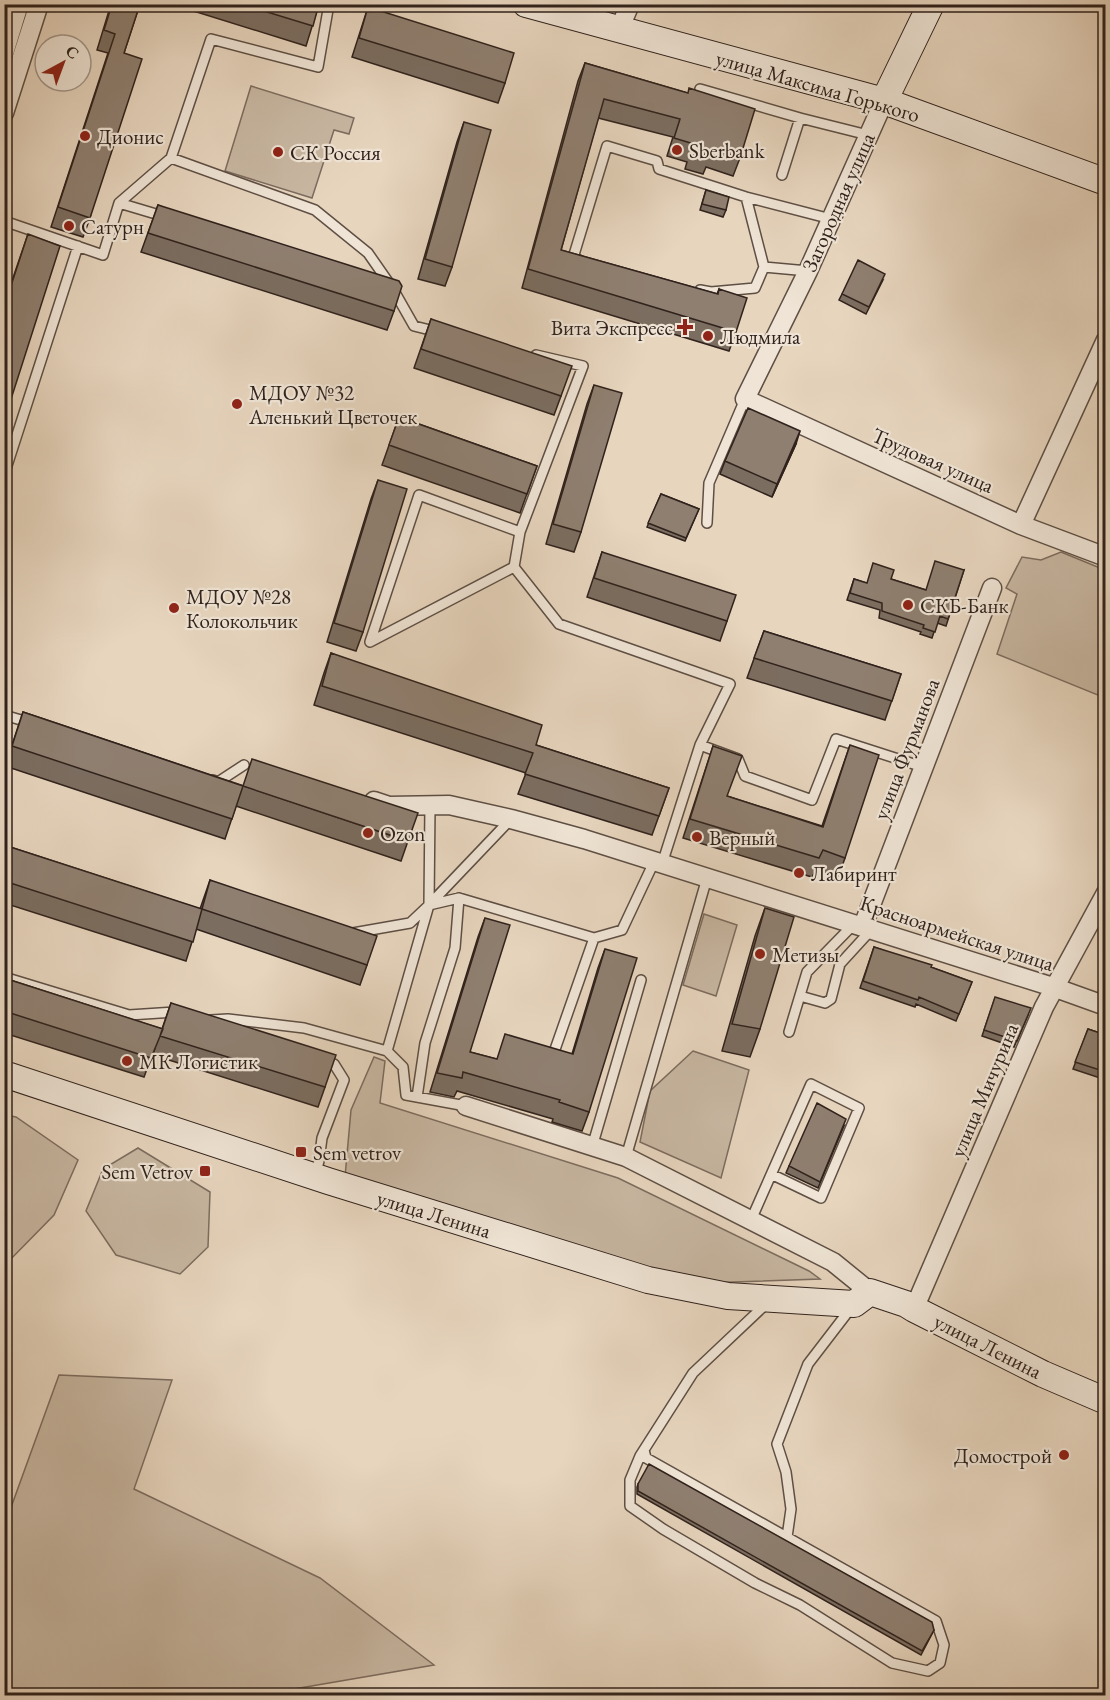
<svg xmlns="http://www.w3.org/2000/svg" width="1110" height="1700" viewBox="0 0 1110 1700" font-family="'EB Garamond',serif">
  <rect width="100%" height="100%" fill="#e7d5be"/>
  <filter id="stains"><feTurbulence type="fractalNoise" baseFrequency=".00333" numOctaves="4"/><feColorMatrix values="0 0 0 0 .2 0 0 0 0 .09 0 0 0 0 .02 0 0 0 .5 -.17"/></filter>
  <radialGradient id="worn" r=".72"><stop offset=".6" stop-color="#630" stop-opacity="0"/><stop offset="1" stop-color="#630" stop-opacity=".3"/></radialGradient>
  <!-- green -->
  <path fill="#c8b7a2" stroke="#7c6c5f" stroke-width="1.5" d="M251 86 354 118 349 134 334 130 312 198 225 171Z
    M1061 552 1105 570V698L997 654 1017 594 1006 588 1022 557 1041 560Z
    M704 914 737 925 716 996 683 985Z
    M693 1051 749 1070 721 1178 640 1142 650 1091Z
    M374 1057 385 1061 380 1103 618 1178 809 1271 820 1279 703 1283 662 1276 345 1177 351 1110Z
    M5 1115 16 1117 78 1160 54 1215 5 1265Z
    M138 1148 210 1192 208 1247 180 1274 116 1255 86 1211 103 1169Z
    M59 1375 172 1380 134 1489 320 1578 434 1665 259 1695H5V1524Z"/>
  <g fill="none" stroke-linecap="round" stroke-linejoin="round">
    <!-- lane casing -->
    <g stroke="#5e4f44" stroke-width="12">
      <path id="lane" d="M700 89 800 118 868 135
        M171 158 315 210 368 253 391 286
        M782 175 800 118
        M746 197 764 267 808 271
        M119 203 171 158 211 39 318 67 329 4
        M4 221 103 255 119 203 166 217
        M579 260 573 258 607 146 657 161 659 169 746 197 831 219
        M393 289 414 326 438 332
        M700 290 711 292 755 288 764 267
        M536 355 583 366 520 532 514 567 559 624 730 684 700 745 662 864
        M4 475 78 246
        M707 523 709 483 745 399
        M370 642 419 495 520 532
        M370 642 514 567
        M4 715 31 723
        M700 745 738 759 745 776 812 800 836 739 923 767
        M213 780 218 782 244 765
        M430 805 429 905 511 819
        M353 933 410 923 428 906
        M4 977 129 1015 175 1012
        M800 996 825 1003 831 999 840 964 872 929
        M211 1020 228 1019 304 1028 387 1051 403 1067 406 1095 466 1106
        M789 1032 807 972 854 924
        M387 1051 429 905 459 898 594 938 622 930 654 862
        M552 1058 594 938
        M417 1097 425 1043 455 948 459 898
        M592 1147 641 980
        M626 1157 707 878
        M315 1175 319 1161 322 1138 344 1080 334 1064 323 1061
        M751 1220 811 1084 859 1108 821 1198 773 1175
        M644 1450 646 1458 936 1621 944 1645 940 1663 928 1671 892 1663 800 1605 755 1583 663 1529 630 1506V1480L640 1456 693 1373 766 1304
        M787 1537 791 1509 786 1472 777 1444 808 1364 851 1308"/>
    </g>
    <!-- street casing -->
    <g stroke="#5e4f44" stroke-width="21">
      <path id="street" d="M619 30 630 4
        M4 53 19 4
        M884 101 808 271 745 399 1021 525 1106 557
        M4 113 39 4
        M1021 525 1106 340
        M374 801 389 806 449 805 511 819 584 839 1053 987 1106 1006
        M863 926 992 588
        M466 1106 626 1157 833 1262 870 1292
        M914 1309 1044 1007 1106 893"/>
    </g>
    <!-- secondary casing -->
    <g stroke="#30221c" stroke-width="28">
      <path id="secondary" d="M526 4 884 101 1106 182
        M884 101 931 4
        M4 1074 328 1181 648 1280 728 1296 854 1304 870 1292 906 1304 914 1309 1043 1374 1106 1401"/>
    </g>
    <!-- lane -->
    <use href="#lane" stroke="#efe4d5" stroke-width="9"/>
    <!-- street -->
    <use href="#street" stroke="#efe4d5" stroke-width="18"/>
    <!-- secondary -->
    <use href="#secondary" stroke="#efe4d5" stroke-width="26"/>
  </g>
  <!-- wall -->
  <path fill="#7b6d60" stroke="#30221c" stroke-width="1.5" d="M111 4H140L124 53 90 218 83 237 51 227 108 53 97 50Z
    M171 4H319L306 46Z
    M368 7 505 83 498 103 352 57Z
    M585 63 687 93 740 158 733 176 706 167 703 174 685 169 687 162 667 156 673 137 598 118 561 250 717 294 719 289 736 332 729 351 522 288 578 81Z
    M464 122 452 267 445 286 418 279 457 142Z
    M706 190 726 210 723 217 700 210Z
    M158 205 394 311 387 330 141 252Z
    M28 234 4 421V304Z
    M883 280 866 314 839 300 842 294Z
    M431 319 561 396 554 415 414 368Z
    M594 385 581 532 574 552 546 544 587 404Z
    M399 417 537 466 520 513 382 465Z
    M796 444 772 497 720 474 725 461Z
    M378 480 363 632 356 651 327 642 371 499Z
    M661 494 699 509 685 541 647 527Z
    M602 552 727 621 720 641 587 597Z
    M964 570 946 626 937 623 932 638 920 634 921 632 879 618 880 610 847 600 854 579 866 583 891 579 926 590Z
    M764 631 901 674 885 720 747 678Z
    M331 653 536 745 669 788 652 835 518 794 526 773 314 705 324 673Z
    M23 712 408 841 401 861 236 806 225 839 5 766Z
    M850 745 845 858 838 877 816 870 812 877 683 838 713 746 727 796 822 826Z
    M4 845 200 909 210 880 367 965 360 985 196 929 186 961 4 903Z
    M765 908 760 1029 750 1057 722 1051 755 936Z
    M485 918 470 1052 496 1059 572 1054 598 968 605 949 589 1112 582 1131 552 1122 553 1119 457 1091 454 1097 430 1092 478 937Z
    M874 947 972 982 956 1021 916 1004 915 1007 860 988Z
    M4 978 162 1029 171 1003 325 1087 318 1107 153 1055 155 1048 144 1077 4 1033Z
    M995 998 1028 1015 1014 1047 982 1036Z
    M1088 1029 1106 1035V1080L1073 1069Z
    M844 1126 818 1188 786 1173 789 1166Z
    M638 1484 934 1630 921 1655 637 1494V1487Z"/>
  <!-- shaded-wall -->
  <path fill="#64594e" stroke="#30221c" stroke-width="1.5" d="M800 431 796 444 772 497 777 484Z"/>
  <!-- building -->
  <path fill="#8f7f70" stroke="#30221c" stroke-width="1.5" d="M112 4H140L124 53 142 59 90 218 58 207 115 34 104 30Z
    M241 4H319L313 26Z
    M368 7 514 53 505 83 359 38Z
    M585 63 688 93 689 88 755 109 740 158 712 149 710 156 692 151 694 144 674 138 680 119 604 99 561 250 718 294 719 289 747 298 736 332 528 269Z
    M464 122 491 130 452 267 425 259Z
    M706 190 729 197 726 210 702 204Z
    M158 205 399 281 402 286 394 311 148 233Z
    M28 234 60 246 4 421V307Z
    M858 260 885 274 869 307 842 294Z
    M431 319 572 366 561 396 421 349Z
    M594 385 622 393 581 532 553 524Z
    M748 408 800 431 777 484 725 461Z
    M399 417 537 466 527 494 389 445Z
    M378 480 407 489 363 632 334 623Z
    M661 494 699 509 686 538 648 523Z
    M602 552 736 595 727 621 594 578Z
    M935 561 964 570 948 619 940 616 935 632 923 628 924 625 882 611V603L850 593 854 579 867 583 873 563 894 570 891 579 926 590Z
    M764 631 901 674 892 701 754 658Z
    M331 653 542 725 536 745 669 788 659 816 525 774 533 753 322 686Z
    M23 712 243 786 232 819 12 746Z
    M850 745 879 755 845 858 823 850 819 858 690 819 713 746 742 756 727 796 823 827Z
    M252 759 418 813 408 841 243 786Z
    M4 845 202 909 193 942 4 881Z
    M210 880 377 936 367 965 202 909Z
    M765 908 794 917 760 1029 732 1024Z
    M485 918 510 925 470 1052 497 1059 505 1034 573 1054 605 949 637 958 589 1112 559 1102 560 1100 463 1072 462 1078 437 1073Z
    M874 947 932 965 931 967 972 982 959 1014 919 997 918 1000 863 981Z
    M4 978 163 1029 151 1058 4 1011Z
    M995 997 1031 1008 1017 1041 984 1030Z
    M171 1003 336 1055 325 1087 160 1036Z
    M1088 1029 1106 1035V1072L1075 1062Z
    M817 1103 846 1119 820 1182 789 1166Z
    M649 1464 932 1622 934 1630 922 1651 638 1491V1484Z"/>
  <!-- markers -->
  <g fill="#8f2418" stroke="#efe4d5" stroke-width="2">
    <circle cx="85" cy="136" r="6"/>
    <circle cx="677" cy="150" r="6"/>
    <circle cx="278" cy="152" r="6"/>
    <circle cx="69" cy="226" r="6"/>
    <path d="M682 318h6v6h6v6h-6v6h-6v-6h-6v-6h6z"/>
    <circle cx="708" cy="336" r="6"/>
    <circle cx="237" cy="404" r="6"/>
    <circle cx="908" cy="605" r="6"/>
    <circle cx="174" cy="608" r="6"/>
    <circle cx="368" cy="833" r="6"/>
    <circle cx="697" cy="837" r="6"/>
    <circle cx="799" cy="873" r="6"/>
    <circle cx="760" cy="954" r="6"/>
    <circle cx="127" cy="1061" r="6"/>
    <rect x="295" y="1146" width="12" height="12" rx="3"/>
    <rect x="199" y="1165" width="12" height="12" rx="3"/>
    <circle cx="1064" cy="1455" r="6"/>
  </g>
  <g text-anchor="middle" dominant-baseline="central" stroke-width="4.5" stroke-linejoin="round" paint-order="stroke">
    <!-- street labels -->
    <g font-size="21" fill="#30221c" stroke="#efe4d5">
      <text transform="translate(818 86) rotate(16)">улица Максима Горького</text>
      <text transform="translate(838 202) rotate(-66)">Загородная улица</text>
      <text transform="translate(933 460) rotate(24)">Трудовая улица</text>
      <text transform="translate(906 749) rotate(-69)">улица Фурманова</text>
      <text transform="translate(957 933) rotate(18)">Красноармейская улица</text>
      <text transform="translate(984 1090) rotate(-67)">улица Мичурина</text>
      <text transform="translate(434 1214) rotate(17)">улица Ленина</text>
      <text transform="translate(988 1346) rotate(27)">улица Ленина</text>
    </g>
    <!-- poi labels -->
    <g font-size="21" fill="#30221c" stroke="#efe4d5" text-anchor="start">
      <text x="97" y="136">Дионис</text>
      <text x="689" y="150">Sberbank</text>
      <text x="290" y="152">СК Россия</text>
      <text x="81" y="226">Сатурн</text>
      <text x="673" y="327" text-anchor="end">Вита Экспресс</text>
      <text x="720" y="336">Людмила</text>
      <text x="249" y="392">МДОУ №32<tspan x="249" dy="24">Аленький Цветочек</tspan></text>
      <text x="186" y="596">МДОУ №28<tspan x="186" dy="24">Колокольчик</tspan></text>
      <text x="920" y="605">СКБ-Банк</text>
      <text x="380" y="833">Ozon</text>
      <text x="709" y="837">Верный</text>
      <text x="811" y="873">Лабиринт</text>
      <text x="772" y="954">Метизы</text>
      <text x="139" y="1061">МК Логистик</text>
      <text x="313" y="1152">Sem vetrov</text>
      <text x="193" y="1171" text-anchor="end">Sem Vetrov</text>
      <text x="1052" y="1455" text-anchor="end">Домострой</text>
    </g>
  </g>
  <!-- margin -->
  <rect width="1110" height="1700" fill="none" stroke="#e7d5be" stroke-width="24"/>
  <rect x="6" y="6" width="1098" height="1688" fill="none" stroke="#30221c" stroke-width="3"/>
  <rect x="12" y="12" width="1086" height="1676" fill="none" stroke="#30221c" stroke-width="1.5"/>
  <!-- north arrow -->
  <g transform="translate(63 63) rotate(41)"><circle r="28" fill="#efe4d5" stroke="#a3968b" stroke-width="1.5"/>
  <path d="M0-4.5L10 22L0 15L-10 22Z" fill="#8f2418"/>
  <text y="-9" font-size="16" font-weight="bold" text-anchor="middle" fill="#30221c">С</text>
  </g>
  <rect width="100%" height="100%" filter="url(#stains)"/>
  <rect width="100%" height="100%" fill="url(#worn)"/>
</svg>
